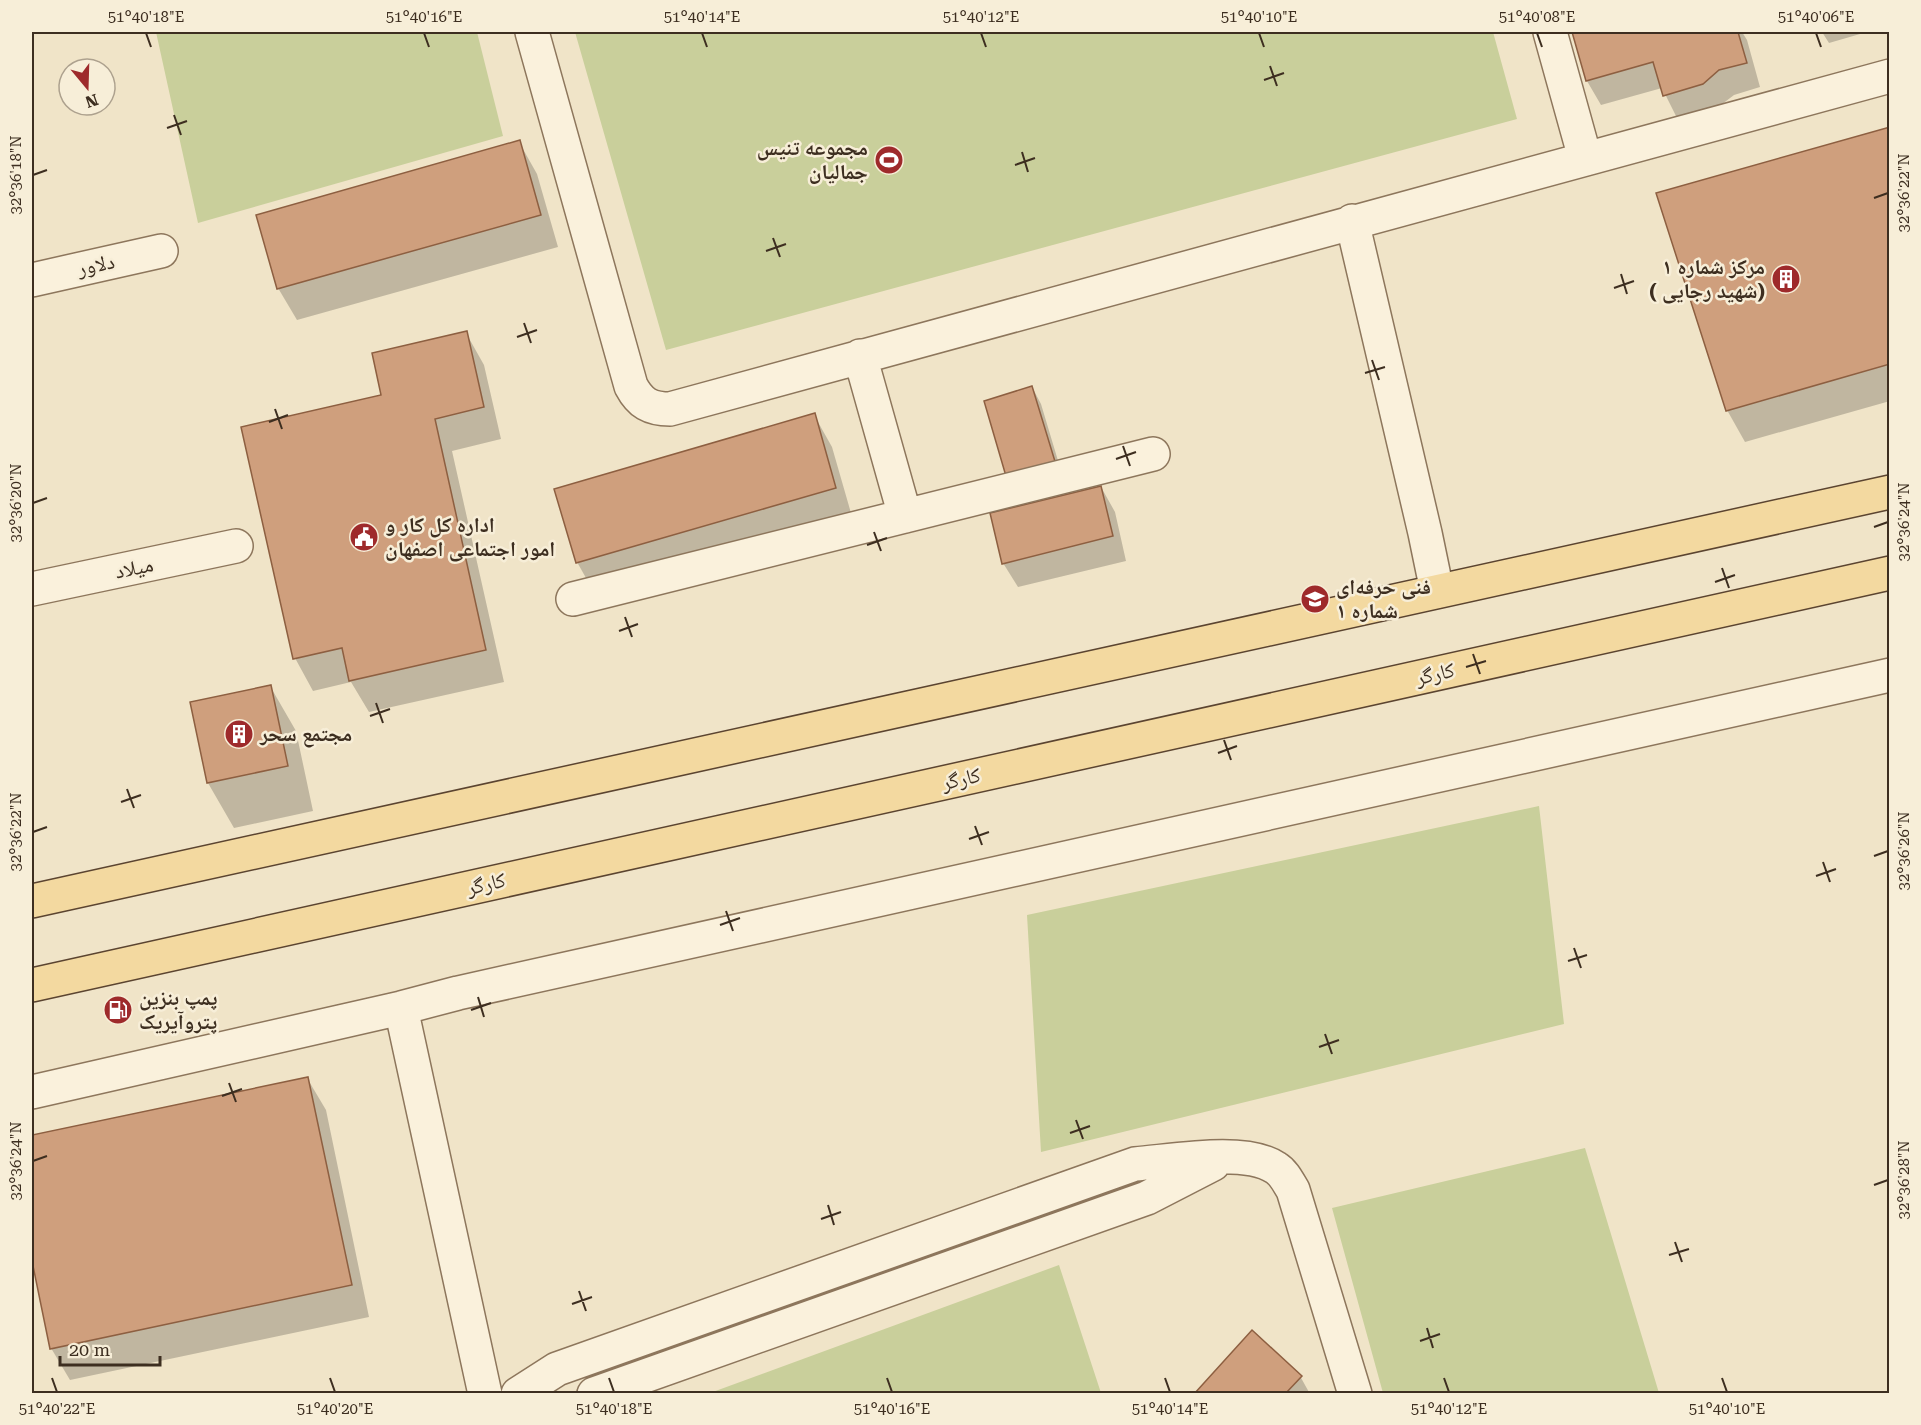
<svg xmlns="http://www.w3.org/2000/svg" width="1921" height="1425" viewBox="0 0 1921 1425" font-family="'Roboto Serif','Noto Naskh Arabic',serif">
  <rect width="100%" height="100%" fill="#f0e4c8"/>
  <!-- green -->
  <path fill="#c9cf9b" d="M156 32H477L503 136 198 223Z
    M575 32H1493L1517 119 666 350Z
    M1539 806 1564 1024 1041 1152 1027 915Z
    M1585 1148 1659 1393H1383L1332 1208Z
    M1059 1265 1101 1393H710Z"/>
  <!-- shadow -->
  <path fill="#0003" d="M1580 32H1742L1747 40 1760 87 1734 95 1717 108 1678 120 1662 88 1601 105 1587 81 1574 33Z
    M1822 32H1867L1829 43Z
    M1890 128V401L1745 442 1727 410Z
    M519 142 537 174 558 247 297 320 278 288Z
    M466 333 484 365 501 439 452 451 504 682 369 712 351 682 313 691 295 658 383 396Z
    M1032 387 1041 404 1065 484 985 402Z
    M814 415 832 447 853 520 595 594 577 562Z
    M1101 487 1115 512 1126 561 1018 587 1003 563Z
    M270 686 296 731 313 811 234 828 208 783 192 703Z
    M307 1078 326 1110 369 1317 70 1380 51 1348 32 1254V1136Z
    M1300 1376 1310 1394H1196Z"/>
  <!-- building -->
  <path fill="#cf9f7d" stroke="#8d5f41" stroke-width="1.5" d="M1572 32H1738L1747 63 1719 70 1703 84 1663 96 1653 62 1586 81Z
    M1890 127V364L1726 411 1656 193Z
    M520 140 541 215 277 289 256 215Z
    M467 331 484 407 435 419 486 650 349 681 342 648 293 659 241 427 381 395 372 353Z
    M1032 386 1057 468 1008 483 984 401Z
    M815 413 836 488 576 563 554 489Z
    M1101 486 1113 536 1002 564 990 513Z
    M271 685 288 766 207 783 190 702Z
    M308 1077 352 1285 50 1349 32 1261V1135Z
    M1252 1330 1302 1376 1285 1394H1194Z"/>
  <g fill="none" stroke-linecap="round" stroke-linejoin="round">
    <!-- minor casing -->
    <g stroke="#8d765c" stroke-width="36">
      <path id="minor" d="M532 32 631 386C640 403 650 409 670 409L1890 76
        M1550 32 1585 158
        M1352 221 1425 533 1437 591
        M32 280 161 251
        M860 356 905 516
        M32 589 236 546
        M573 599 1153 454
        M401 1008 485 1394
        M32 1092 401 1008 458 993 1890 675
        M518 1394 557 1369 1135 1164C1172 1161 1246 1147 1276 1168 1284 1173 1288 1182 1293 1190L1355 1394
        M594 1394 1147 1198 1213 1164"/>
    </g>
    <!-- major casing -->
    <g stroke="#5b4430" stroke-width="36">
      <path id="major" d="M32 901 1890 492
        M32 985 1890 573"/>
    </g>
    <!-- minor -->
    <use href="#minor" stroke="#faf1dc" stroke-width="33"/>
    <!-- major -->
    <use href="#major" stroke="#f3d9a0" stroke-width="33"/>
  </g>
  <!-- ticks -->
  <path fill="none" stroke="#3d2e20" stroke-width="2" d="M146 33 151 47M424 33 429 47M702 33 707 47M981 33 986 47M1259 33 1264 47M1537 33 1542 47M1816 33 1821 47M1270 66 1277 86M1264 80 1284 73M174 115 181 135M167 128 187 121M1022 152 1028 172M1015 165 1035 158M33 175 47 170M1874 198 1888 193M773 238 780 257M766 251 786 244M1621 274 1627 294M1614 288 1634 281M524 323 531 343M517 337 537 330M1372 360 1379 380M1365 373 1385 367M275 409 282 429M269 422 288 415M1123 446 1130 466M1116 459 1136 452M33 503 47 498M1874 527 1888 522M874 532 881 551M867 545 887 538M1722 568 1729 588M1715 582 1735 575M625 617 632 637M619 631 638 624M1473 654 1480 674M1466 667 1486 661M376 703 383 723M370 716 390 709M1224 740 1231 760M1218 753 1237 746M127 789 134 808M121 802 141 795M975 826 982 845M33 832 47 827M969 839 989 832M1874 856 1888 851M1823 862 1830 882M1816 876 1836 869M726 911 733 931M720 925 740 918M1574 948 1581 968M1568 961 1587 955M478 997 484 1017M471 1010 491 1003M1325 1034 1332 1054M1319 1047 1339 1040M229 1083 236 1102M222 1096 242 1089M1076 1120 1083 1139M1070 1133 1090 1126M33 1161 47 1156M1874 1185 1888 1180M828 1205 834 1225M821 1219 841 1212M1675 1242 1682 1262M1669 1255 1689 1249M579 1291 586 1311M572 1304 592 1297M1427 1328 1433 1348M1420 1341 1440 1334M52 1378 57 1392M330 1378 335 1392M609 1378 614 1392M887 1378 892 1392M1165 1378 1170 1392M1444 1378 1449 1392M1722 1378 1727 1392"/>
  <!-- icons -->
  <defs>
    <g id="stadium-disc" transform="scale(1.5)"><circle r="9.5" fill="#9e2a2b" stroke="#f7eed8"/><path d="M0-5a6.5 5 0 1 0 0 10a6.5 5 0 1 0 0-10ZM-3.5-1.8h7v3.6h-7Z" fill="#fff"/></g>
    <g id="building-disc" transform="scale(1.5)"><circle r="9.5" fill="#9e2a2b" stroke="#f7eed8"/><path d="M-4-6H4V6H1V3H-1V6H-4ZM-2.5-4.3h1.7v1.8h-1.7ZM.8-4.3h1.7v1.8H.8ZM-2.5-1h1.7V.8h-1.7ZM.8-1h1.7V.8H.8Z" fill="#fff"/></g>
    <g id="civic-disc" transform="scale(1.5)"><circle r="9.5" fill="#9e2a2b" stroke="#f7eed8"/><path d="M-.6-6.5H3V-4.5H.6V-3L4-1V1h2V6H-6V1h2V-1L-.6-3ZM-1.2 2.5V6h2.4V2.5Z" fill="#fff"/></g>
    <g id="school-disc" transform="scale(1.5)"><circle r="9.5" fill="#9e2a2b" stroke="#f7eed8"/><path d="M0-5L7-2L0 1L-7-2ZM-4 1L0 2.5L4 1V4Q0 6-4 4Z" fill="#fff"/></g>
    <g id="fuel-disc" transform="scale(1.5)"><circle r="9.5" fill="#9e2a2b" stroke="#f7eed8"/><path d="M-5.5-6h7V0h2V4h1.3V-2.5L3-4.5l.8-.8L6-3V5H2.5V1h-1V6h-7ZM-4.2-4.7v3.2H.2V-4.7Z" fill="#fff"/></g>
  </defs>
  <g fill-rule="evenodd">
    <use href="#stadium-disc" x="889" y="160"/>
    <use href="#building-disc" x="1786" y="279"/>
    <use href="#civic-disc" x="364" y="537"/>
    <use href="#school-disc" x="1315" y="599"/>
    <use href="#building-disc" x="239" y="734"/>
    <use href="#fuel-disc" x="118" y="1010"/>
  </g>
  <g text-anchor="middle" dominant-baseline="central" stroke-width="5" stroke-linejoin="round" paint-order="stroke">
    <!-- poi labels -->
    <g font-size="21" font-weight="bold" fill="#3d2e20" stroke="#f7eed8" text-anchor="start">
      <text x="868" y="148" text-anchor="end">مجموعه تنیس<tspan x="868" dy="24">جمالیان</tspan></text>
      <text x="1765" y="267" text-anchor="end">مرکز شماره ۱<tspan x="1765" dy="24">( شهید رجایی)</tspan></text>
      <text x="385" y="525">اداره کل کار و<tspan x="385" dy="24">امور اجتماعی اصفهان</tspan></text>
      <text x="1336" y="587">فنی حرفه‌ای<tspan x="1336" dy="24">شماره ۱</tspan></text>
      <text x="260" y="734">مجتمع سحر</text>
      <text x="139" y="998">پمپ بنزین<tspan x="139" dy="24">پتروآیریک</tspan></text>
    </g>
    <!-- street labels -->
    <g font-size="21" fill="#3d2e20" stroke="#f7eed8">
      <text transform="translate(96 265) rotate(-12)">دلاور</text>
      <text transform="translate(134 568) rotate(-12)">میلاد</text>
      <text transform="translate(1435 674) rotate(-13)">کارگر</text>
      <text transform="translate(961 779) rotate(-13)">کارگر</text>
      <text transform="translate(486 884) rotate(-13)">کارگر</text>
    </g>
  </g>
  <!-- border -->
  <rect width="1921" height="1425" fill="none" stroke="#f7eed8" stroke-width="66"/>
  <!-- north arrow -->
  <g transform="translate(87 87) rotate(161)"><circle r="28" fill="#f7eed8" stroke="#ada18e" stroke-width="1.5"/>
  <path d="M0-4.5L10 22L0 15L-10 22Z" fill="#9e2a2b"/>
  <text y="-9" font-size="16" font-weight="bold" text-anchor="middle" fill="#3d2e20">N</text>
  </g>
  <!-- scale -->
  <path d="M60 1356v9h100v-9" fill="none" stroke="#3d2e20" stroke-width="3"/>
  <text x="69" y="1356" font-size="18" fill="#3d2e20" stroke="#f7eed8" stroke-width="4.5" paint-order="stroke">20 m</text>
  <rect x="33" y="33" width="1855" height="1359" fill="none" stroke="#3d2e20" stroke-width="2"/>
  <g font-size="15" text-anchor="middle" fill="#3d2e20">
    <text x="146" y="22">51°40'18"E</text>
    <text x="424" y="22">51°40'16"E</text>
    <text x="702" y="22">51°40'14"E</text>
    <text x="981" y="22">51°40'12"E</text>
    <text x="1259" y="22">51°40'10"E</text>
    <text x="1537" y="22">51°40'08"E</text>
    <text x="1816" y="22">51°40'06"E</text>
    <text transform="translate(16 175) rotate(-90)" y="5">32°36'18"N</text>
    <text transform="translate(1904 193) rotate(-90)" y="5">32°36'22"N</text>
    <text transform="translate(16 503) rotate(-90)" y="5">32°36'20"N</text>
    <text transform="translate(1904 522) rotate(-90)" y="5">32°36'24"N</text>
    <text transform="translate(16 832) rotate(-90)" y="5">32°36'22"N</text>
    <text transform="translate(1904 851) rotate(-90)" y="5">32°36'26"N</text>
    <text transform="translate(16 1161) rotate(-90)" y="5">32°36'24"N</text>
    <text transform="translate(1904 1180) rotate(-90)" y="5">32°36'28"N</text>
    <text x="57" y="1414">51°40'22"E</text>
    <text x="335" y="1414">51°40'20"E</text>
    <text x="614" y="1414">51°40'18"E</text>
    <text x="892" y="1414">51°40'16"E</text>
    <text x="1170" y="1414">51°40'14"E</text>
    <text x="1449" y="1414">51°40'12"E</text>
    <text x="1727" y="1414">51°40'10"E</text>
  </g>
</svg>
